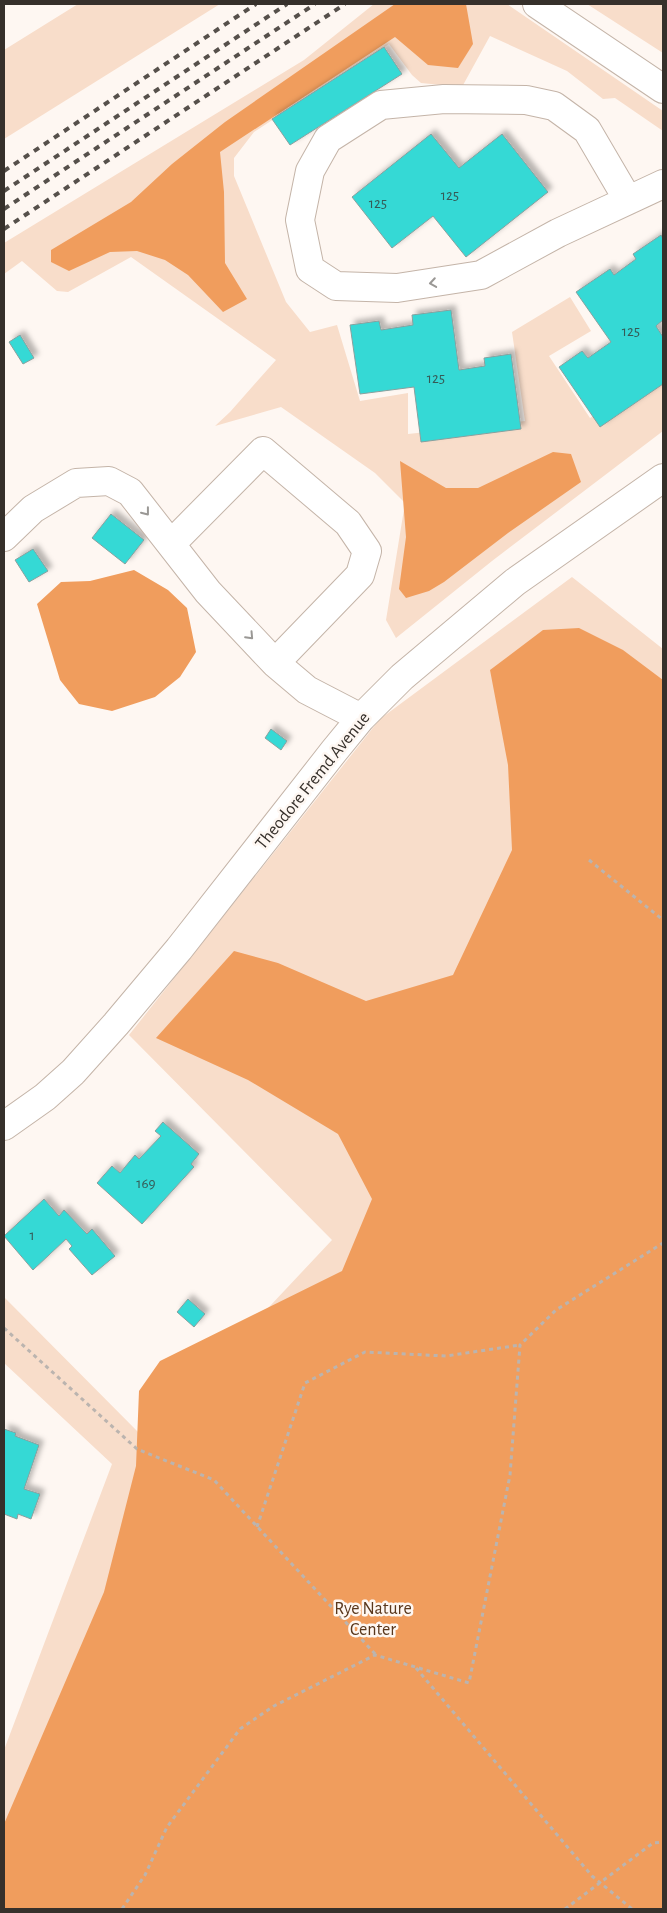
<svg xmlns="http://www.w3.org/2000/svg" width="667" height="1913" viewBox="0 0 667 1913" font-family="'Alegreya Sans',sans-serif">
  <defs>
    <filter id="shadow"><feDropShadow dx="4.5" dy="-4.5" stdDeviation="2.5" flood-color="#0004"/></filter>
  </defs>
  <rect width="100%" height="100%" fill="#fef7f2"/>
  <!-- green -->
  <path fill="#f8ddca" d="M78 4H220L4 139V50Z
    M374 4H507L663 111V131L615 98 603 99 567 71 490 36 462 87 421 83 412 75 389 44 254 132 234 158V176L286 302 310 332 337 325 360 401 408 393V434L525 421 512 332 570 297 591 331 549 356 590 418 663 375V431L492 561 396 638 386 620 405 503 375 473 281 407 215 426 230 412 276 360 131 257 68 292 57 291 22 261 4 274V243L304 60Z
    M587 4H663V53Z
    M572 577 663 649V1909H4V1750L112 1464 4 1363V1297L145 1439 332 1240 129 1035 380 719Z"/>
  <!-- forest -->
  <path fill="#f09d5d" d="M395 4H466L473 44 458 68 428 65 395 37 220 152 224 192 225 263 247 299 223 312 188 275 165 260 137 251 110 252 69 271 51 262V250L131 202 172 164 225 122Z
    M553 452 571 454 581 482 508 533 444 582 429 591 406 598 399 589 406 537 400 461 446 488H478Z
    M134 570 168 590 187 608 196 652 180 677 155 697 112 711 79 704 60 680 37 604 61 582 90 581Z
    M579 628 623 650 663 680V1909H4V1824L104 1592 136 1466 139 1391 160 1361 342 1271 372 1199 338 1134 248 1080 156 1038 234 951 278 963 366 1001 453 975 512 850 508 765 490 670 543 630Z"/>
  <!-- building -->
  <path fill="#34d9d5" stroke="#89a09e" filter="url(#shadow)" d="M384 47 402 74 290 145 272 119Z
    M431 134 459 168 502 134 548 192 466 257 433 216 392 248 352 197Z
    M661 235 663 239V320L656 326 663 337V384L600 427 559 367 582 351 588 358 611 342 576 292 610 269 614 275 636 259 633 254Z
    M451 310 459 370 485 366 484 358 511 354 521 429 421 442 414 387 360 394 350 325 379 321 381 330 413 325 412 315Z
    M20 335 34 358 23 364 9 342Z
    M111 514 144 540 125 564 92 538Z
    M33 549 48 571 29 582 15 560Z
    M271 729 287 741 281 750 265 738Z
    M163 1122 199 1154 191 1164 194 1167 142 1224 97 1183 112 1166 120 1173 135 1155 139 1159 161 1136 155 1131Z
    M44 1199 59 1216 64 1210 87 1234 92 1229 115 1256 92 1275 69 1249 72 1246 66 1239 33 1270 4 1236Z
    M188 1299 205 1314 194 1327 177 1312Z
    M4 1429 16 1433 15 1436 39 1445 24 1489 40 1494 31 1519 18 1514 17 1519 4 1514Z"/>
  <g fill="none" stroke-linecap="round" stroke-linejoin="round">
    <!-- minor casing -->
    <g stroke="#c4b4a8" stroke-width="30">
      <path id="minor" d="M537 4 663 89
        M628 200 587 130 554 106 526 100 444 99 381 105 328 139 310 171 300 220 310 269 336 286 397 288 481 275 558 233 663 184
        M4 537 33 509 76 483 109 481 130 492 208 592 275 663 307 690 361 718
        M171 544 263 451 348 523 367 551 360 575 275 663
        M4 1126 45 1097 73 1072 116 1024 179 949 334 751 361 718 402 677 515 582 663 478"/>
    </g>
    <!-- path -->
    <path stroke="#bbb4af" stroke-width="3" stroke-dasharray="4 4" stroke-linecap="butt" d="M589 860 663 920
      M4 1328 137 1449 214 1480 377 1656
      M257 1527 305 1383 365 1352 446 1356 520 1345
      M416 1668 592 1876 632 1909
      M122 1909 145 1875 167 1827 240 1729 274 1706 375 1655 469 1683 510 1475 520 1345 556 1310 663 1243
      M565 1909 653 1843 663 1842"/>
    <!-- minor -->
    <use href="#minor" stroke="#fff" stroke-width="28"/>
    <!-- rail -->
    <path stroke="#56504b" stroke-width="4" stroke-dasharray="6 6" stroke-linecap="butt" d="M4 171 256 4
      M4 191 287 4
      M4 209 315 4
      M4 229 345 4"/>
  </g>
  <!-- one-way arrows -->
  <defs><path id="oneway-chevron" d="M-2-3.5L2.5 0L-2 3.5" fill="none" stroke-width="1.6" stroke-linecap="round" stroke-linejoin="round" transform="scale(1.25)"/></defs>
  <g stroke="#9a9895">
    <use href="#oneway-chevron" transform="translate(433 283) rotate(171)"/>
    <use href="#oneway-chevron" transform="translate(146 512) rotate(52)"/>
    <use href="#oneway-chevron" transform="translate(250 636) rotate(47)"/>
  </g>
  <g text-anchor="middle" dominant-baseline="central" stroke-width="5" stroke-linejoin="round" paint-order="stroke">
    <!-- number labels -->
    <g font-size="15" fill="#365a56">
      <text x="450" y="195">125</text>
      <text x="378" y="203">125</text>
      <text x="631" y="331">125</text>
      <text x="436" y="378">125</text>
      <text x="146" y="1183">169</text>
      <text x="32" y="1235">1</text>
    </g>
    <!-- street labels -->
    <g font-size="18" fill="#36302b" stroke="#fef7f2">
      <text transform="translate(313 781) rotate(-51)">Theodore Fremd Avenue</text>
    </g>
    <!-- park labels -->
    <g font-size="18" fill="#59371c" stroke="#fef7f2">
      <text x="373" y="1609">Rye Nature<tspan x="373" dy="21">Center</tspan></text>
    </g>
  </g>
  <!-- border -->
  <rect width="667" height="1913" fill="none" stroke="#36302b" stroke-width="10"/>
</svg>
